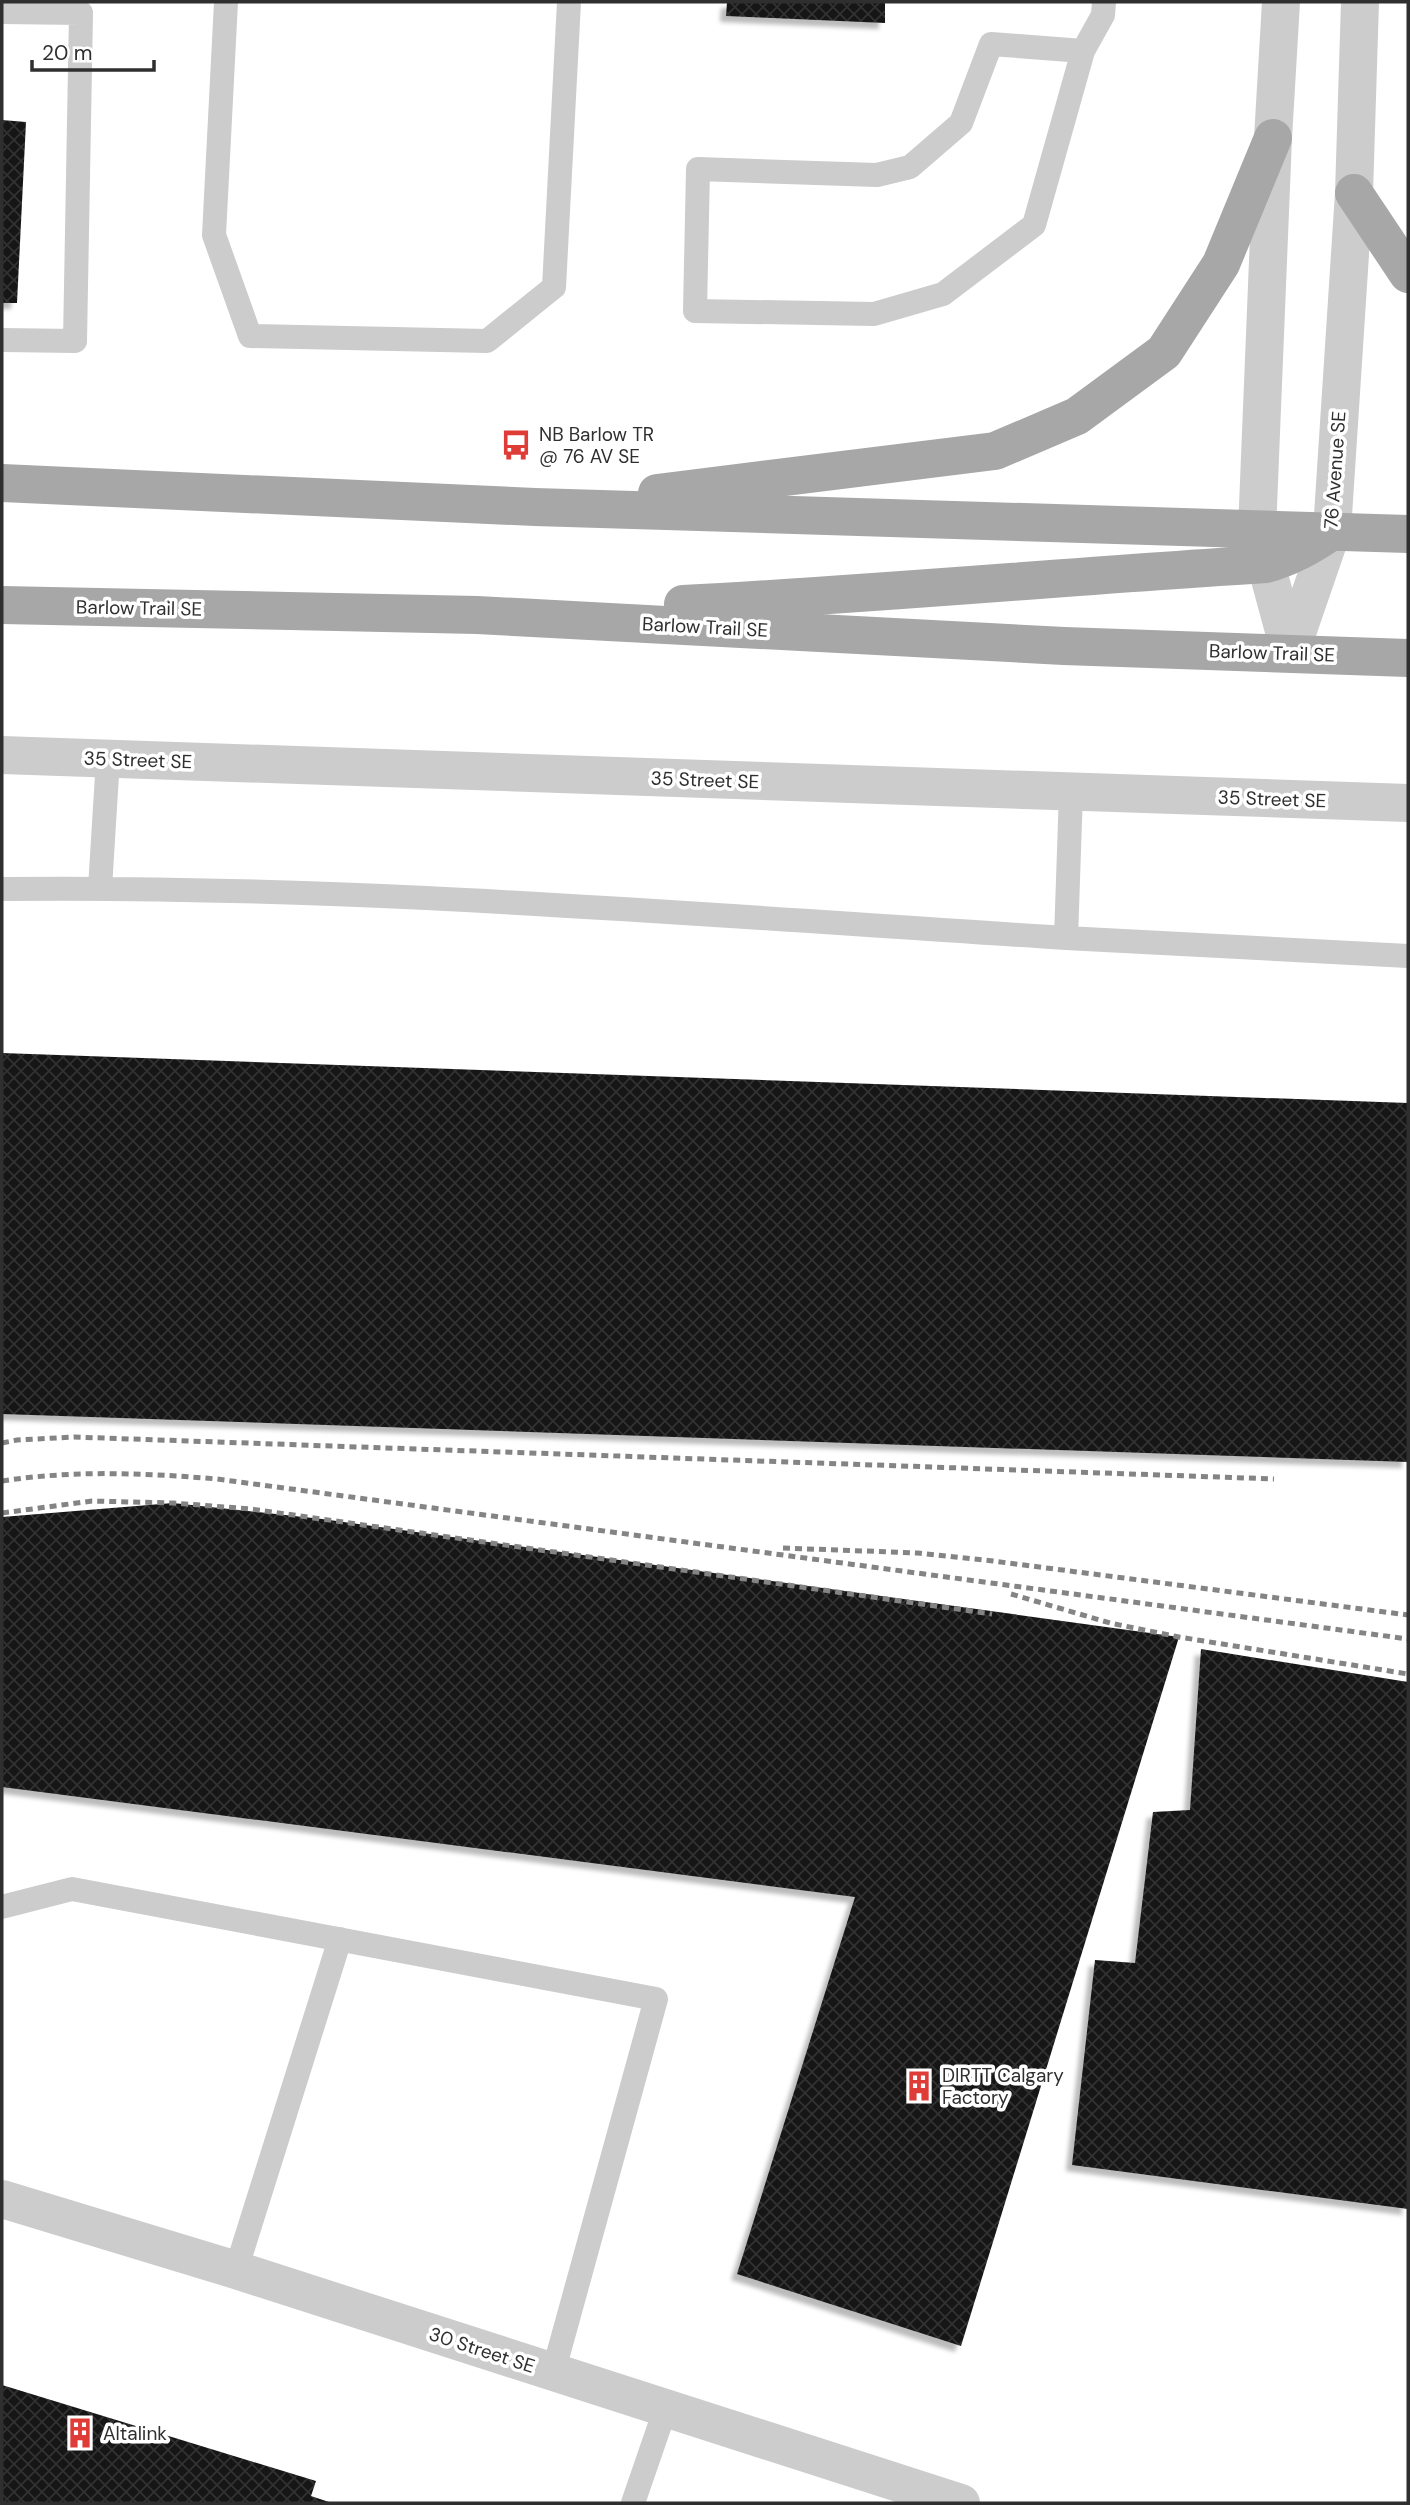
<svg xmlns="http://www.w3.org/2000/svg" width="1410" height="2505" viewBox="0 0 1410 2505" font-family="'DM Sans',sans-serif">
  <defs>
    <pattern id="building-cross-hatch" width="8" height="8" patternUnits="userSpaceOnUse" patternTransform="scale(1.75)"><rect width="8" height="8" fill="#161616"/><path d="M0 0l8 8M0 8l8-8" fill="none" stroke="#303030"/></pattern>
    <filter id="shadow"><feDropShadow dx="-6" dy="6" stdDeviation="2" flood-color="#0004"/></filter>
  </defs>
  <rect width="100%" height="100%" fill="#fff"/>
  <!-- building -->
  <path fill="url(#building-cross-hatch)" filter="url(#shadow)" d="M727 2H885V23L726 16Z
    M2 120 26 122 17 303H2Z
    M2 1053 1408 1103V1462L2 1414Z
    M173 1503 322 1519 1179 1637 961 2346 737 2274 855 1897 2 1787V1517Z
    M1201 1649 1408 1682V2209L1072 2165 1095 1960 1135 1963 1153 1812 1190 1810Z
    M2 2385 316 2481 311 2496 332 2503H2Z"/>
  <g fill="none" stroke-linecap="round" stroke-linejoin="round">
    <!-- service -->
    <path stroke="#ccc" stroke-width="24" d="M226 2 214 235 250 336 487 341 554 287 569 2
      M2 12 81 13 75 341 2 340
      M1083 51 991 44 961 123 910 167 877 175 698 169 695 311 874 314 943 294 1034 225 1083 51 1103 15 1104 2
      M1071 792 1066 938 1408 956
      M100 888 108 759
      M2 889C357 885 712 916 1066 938
      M2 1907 72 1889 656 1999 553 2373
      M236 2270 340 1939
      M633 2503 665 2410"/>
    <!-- minor -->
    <path stroke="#ccc" stroke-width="38" d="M1281 2 1273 138 1257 531 1290 653
      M1290 653 1332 531 1354 193 1360 2
      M2 755 1408 803
      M2 2199 236 2270 961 2503"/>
    <!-- primary -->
    <path stroke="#a7a7a7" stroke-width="38" d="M1354 193 1408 274
      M2 483 535 507 1408 534
      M657 493 995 451 1077 416 1164 352 1221 264 1273 138
      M683 604C877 594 1071 576 1266 564 1291 557 1311 546 1332 531
      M2 605 477 615 1064 646 1408 658"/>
    <!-- rail -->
    <path stroke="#848484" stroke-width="5" stroke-dasharray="7 5" stroke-linecap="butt" d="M2 1443 17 1440 74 1437 1274 1479
      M2 1481C74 1470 144 1473 217 1479L1408 1639
      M2 1513 92 1501 173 1503 251 1509 992 1614
      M783 1548 918 1553 993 1561 1408 1615
      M1011 1594 1110 1623 1179 1637 1408 1674"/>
  </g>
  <!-- icons -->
  <defs>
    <g id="bus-bare" transform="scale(2.415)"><path d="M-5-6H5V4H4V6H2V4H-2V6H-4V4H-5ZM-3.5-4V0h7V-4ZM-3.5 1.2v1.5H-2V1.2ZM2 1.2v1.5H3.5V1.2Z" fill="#df3c38" stroke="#fff" stroke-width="2.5" paint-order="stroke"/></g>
    <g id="building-bare" transform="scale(2.415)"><path d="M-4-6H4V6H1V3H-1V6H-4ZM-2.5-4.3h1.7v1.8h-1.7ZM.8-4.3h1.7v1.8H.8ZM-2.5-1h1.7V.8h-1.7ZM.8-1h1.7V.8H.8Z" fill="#df3c38" stroke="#fff" stroke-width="2.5" paint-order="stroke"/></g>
  </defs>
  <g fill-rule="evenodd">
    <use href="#bus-bare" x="516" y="445"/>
    <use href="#building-bare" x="919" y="2086"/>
    <use href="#building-bare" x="80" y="2433"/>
  </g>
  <g text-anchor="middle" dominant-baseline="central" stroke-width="7" stroke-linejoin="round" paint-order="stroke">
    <!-- poi labels -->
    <g font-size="19" fill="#2f2f2f" stroke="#fff" text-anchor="start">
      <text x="539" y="434">NB Barlow TR<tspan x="539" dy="22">@ 76 AV SE</tspan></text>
      <text x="942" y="2075">DIRTT Calgary<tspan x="942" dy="22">Factory</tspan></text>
      <text x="103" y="2433">Altalink</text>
    </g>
    <!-- street labels -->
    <g font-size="19" fill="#2f2f2f" stroke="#fff">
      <text transform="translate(1335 470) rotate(-86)">76 Avenue SE</text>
      <text transform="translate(139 608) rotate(1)">Barlow Trail SE</text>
      <text transform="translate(705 627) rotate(3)">Barlow Trail SE</text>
      <text transform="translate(1272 653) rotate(2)">Barlow Trail SE</text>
      <text transform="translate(138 760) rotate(2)">35 Street SE</text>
      <text transform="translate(705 780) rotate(2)">35 Street SE</text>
      <text transform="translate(1272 799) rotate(2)">35 Street SE</text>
      <text transform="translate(482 2350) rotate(18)">30 Street SE</text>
    </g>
  </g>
  <!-- border -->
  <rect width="1410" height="2505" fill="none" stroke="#2f2f2f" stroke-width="7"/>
  <!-- scale -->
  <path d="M32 60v10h122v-10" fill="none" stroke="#2f2f2f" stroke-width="3.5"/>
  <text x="42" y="60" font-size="21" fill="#2f2f2f" stroke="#ffffff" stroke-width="5" paint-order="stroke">20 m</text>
</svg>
